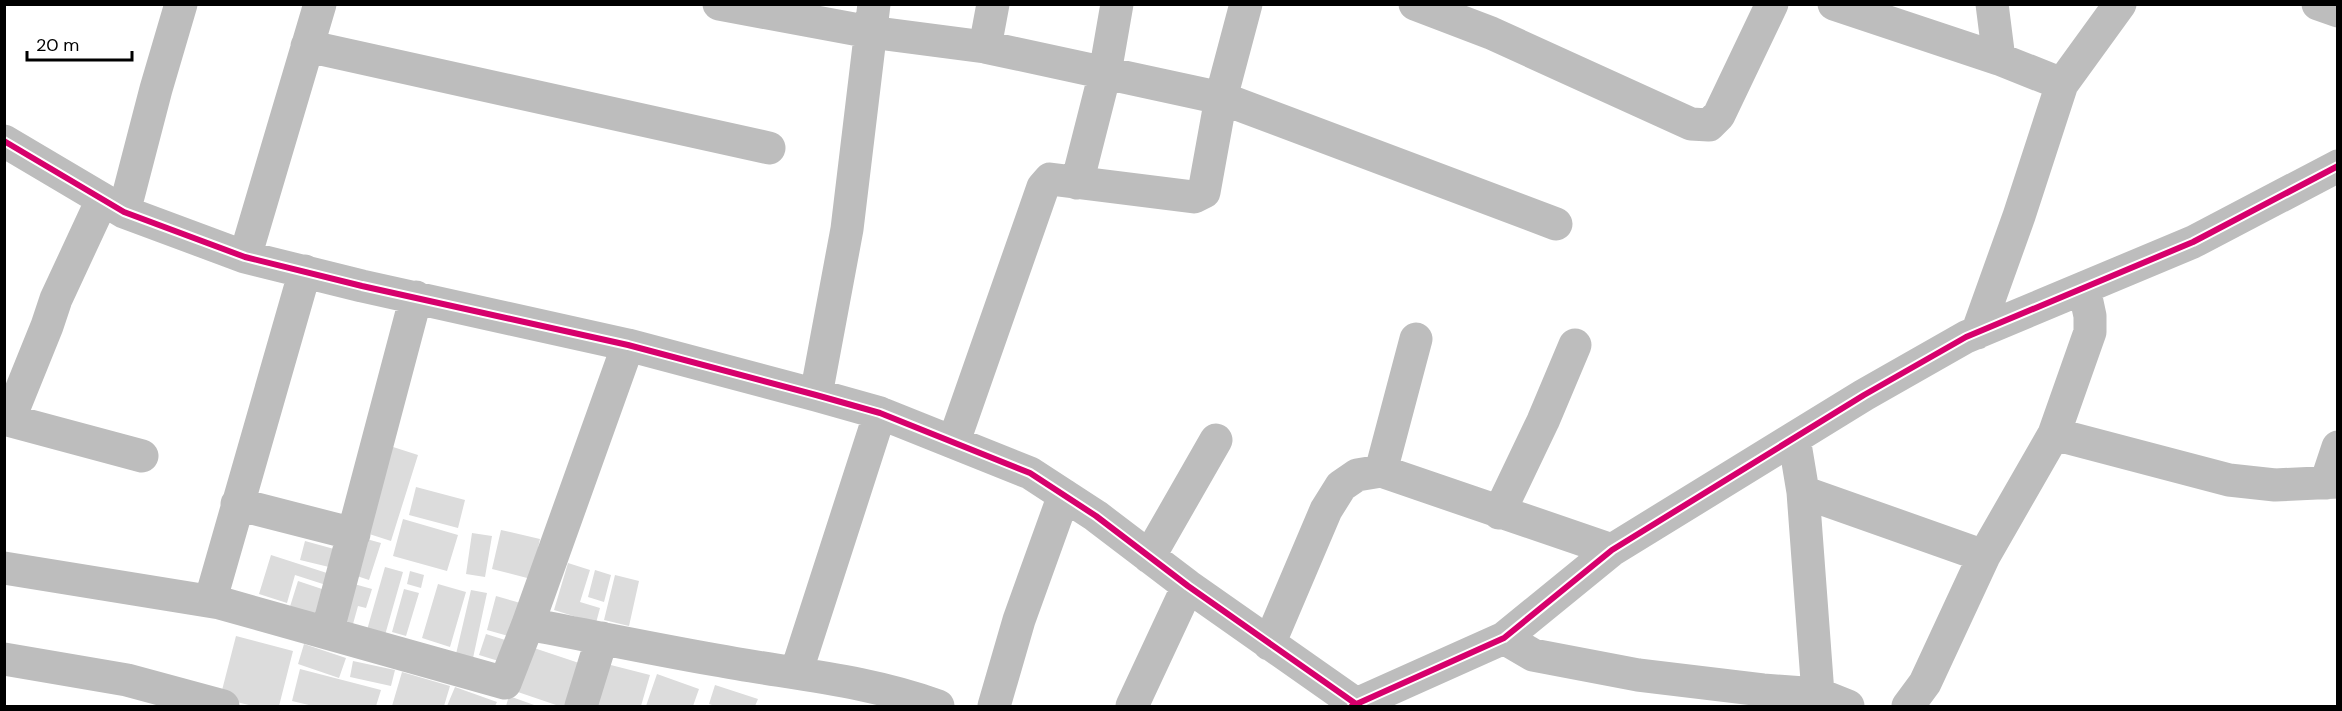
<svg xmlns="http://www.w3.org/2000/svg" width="2342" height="711" viewBox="0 0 2342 711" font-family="'DM Sans',sans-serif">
  <rect width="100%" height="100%" fill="#fff"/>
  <!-- building -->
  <path fill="#dcdcdc" d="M390 446 418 455 391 541 363 532Z
    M416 487 465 500 458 528 409 515Z
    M403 519 458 535 447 571 393 556Z
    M501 530 540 539 531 579 492 569Z
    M472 533 492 536 485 577 466 574Z
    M363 538 381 543 369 580 351 574Z
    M305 541 334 549 329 567 300 560Z
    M271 555 330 574 326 585 295 575 287 603 259 594Z
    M568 563 590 570 580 602 600 608 596 623 554 610Z
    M385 567 403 572 385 635 367 630Z
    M595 570 611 575 604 602 588 597Z
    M410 571 424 575 421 588 407 584Z
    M615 575 639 581 629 626 604 620Z
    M298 581 328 591 317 622 288 613Z
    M347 582 372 589 366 608 358 606 353 624 337 620Z
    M438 584 466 592 450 647 422 638Z
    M404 589 419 593 406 636 392 632Z
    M471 590 487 593 473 658 456 654Z
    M496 596 524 604 515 638 487 630Z
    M486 634 512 642 505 663 479 655Z
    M236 636 293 651 279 706H253L220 698Z
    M304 644 346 658 339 678 298 664Z
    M528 646 582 664 568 706H559L512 690Z
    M353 661 395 670 391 686 350 677Z
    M603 663 650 675 641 706H591Z
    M300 669 381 690 376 706H313L292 701Z
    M402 672 450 686 444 706H392Z
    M657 674 699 689 693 706H646Z
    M715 685 758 699 755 706H715L709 704Z
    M455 687 497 702 495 706H447Z
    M509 696 537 706H506Z"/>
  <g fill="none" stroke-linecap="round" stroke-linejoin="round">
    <!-- minor -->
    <path stroke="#bdbdbd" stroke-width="33" d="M719 4 870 32 985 47 1221 98 1556 224
      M1415 4 1491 33 1691 124 1709 125 1719 115 1772 4
      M1834 4 1999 59 2062 84
      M1992 4 1999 59
      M2318 4 2338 11
      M307 46 769 148
      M985 47 993 4
      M4 141 124 212 245 257 362 286 628 345 816 395 880 413 1030 473 1096 516 1188 586 1356 704
      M1077 183 1105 73 1117 4
      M124 212 156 89 181 4
      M245 257 320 4
      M305 271 212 595 220 603 505 683 528 624 628 345
      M1977 333 2019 216 2062 84 2120 4
      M816 395 847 229 874 4
      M4 419 142 456
      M9 420 47 326 56 299 102 200
      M2054 434 2229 480 2275 485 2338 482
      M1794 438 1803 492 1818 694
      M954 441 1043 187 1050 179 1194 197 1204 192 1221 98 1246 4
      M1381 471 1416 339
      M2326 483 2338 447
      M1803 492 1984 556
      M237 504 354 534
      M1499 513 1543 421 1575 345
      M1149 557 1216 440
      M4 568 220 603
      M528 624C591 636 653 649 716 660 791 674 867 680 938 706
      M327 633 416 297
      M1504 638 1533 655 1638 675 1763 690 1818 694 1848 706
      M1269 644 1326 510 1341 486 1357 475 1381 471 1612 550
      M4 659 127 680 223 706
      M796 673 880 413
      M581 706 602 638
      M994 706 1019 620 1064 495
      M1132 706 1188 586
      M1352 706 1504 638 1612 550 1864 395 1966 337 2193 242 2338 166
      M1908 706 1925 683 1984 556 2054 434 2090 332V316L2084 288"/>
    <!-- cycleway casing -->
    <g stroke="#fff" stroke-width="10">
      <path id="cycleway" d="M4 141 124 212 245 257 362 286 628 345 816 395 880 413 1030 473 1096 516 1188 586 1356 704
        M1352 706 1504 638 1612 550 1864 395 1966 337 2193 242 2338 166"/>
    </g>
    <!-- cycleway -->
    <use href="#cycleway" stroke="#d6006c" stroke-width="6"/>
  </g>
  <!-- border -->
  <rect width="2342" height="711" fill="none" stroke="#000000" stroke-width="12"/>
  <!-- scale -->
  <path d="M27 51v9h105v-9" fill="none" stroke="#000000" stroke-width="3"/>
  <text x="36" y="51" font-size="18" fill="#000000" stroke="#ffffff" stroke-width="4.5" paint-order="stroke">20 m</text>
</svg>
